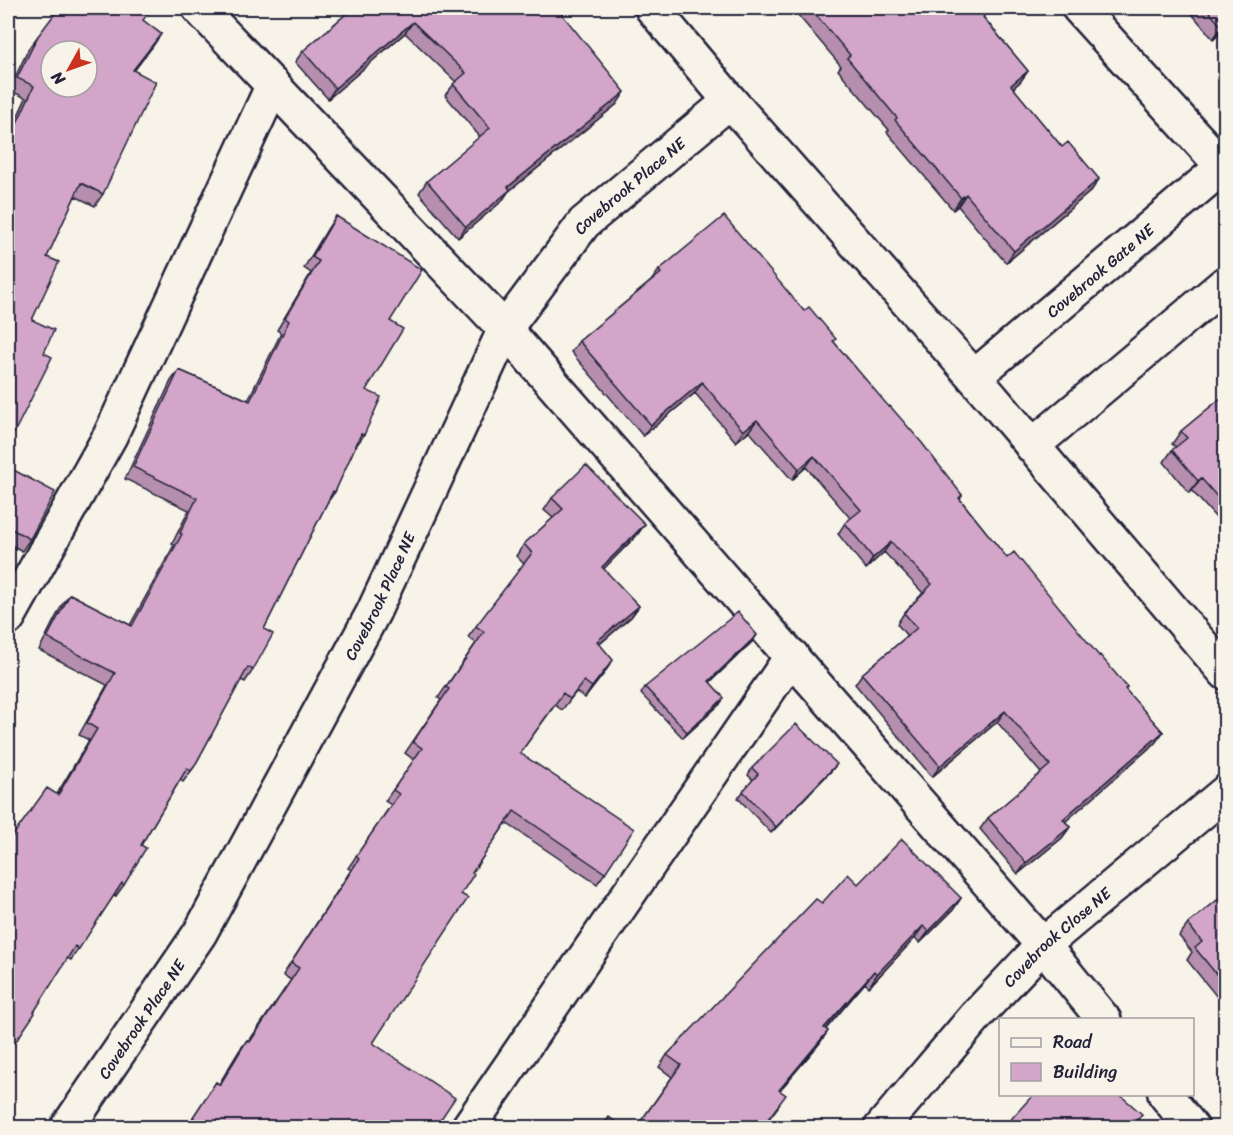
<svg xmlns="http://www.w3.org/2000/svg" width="1233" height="1135" viewBox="0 0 1233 1135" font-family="Sriracha,sans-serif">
  <rect width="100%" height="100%" fill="#f7f3e8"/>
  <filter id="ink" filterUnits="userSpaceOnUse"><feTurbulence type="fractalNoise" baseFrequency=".0167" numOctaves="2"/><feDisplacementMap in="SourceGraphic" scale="12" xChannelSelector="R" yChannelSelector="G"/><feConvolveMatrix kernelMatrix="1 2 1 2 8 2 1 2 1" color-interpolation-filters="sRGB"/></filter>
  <g filter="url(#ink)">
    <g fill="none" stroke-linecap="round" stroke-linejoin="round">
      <!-- minor casing -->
      <g stroke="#22223b" stroke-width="38">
        <g id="minor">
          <path d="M199 8 505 329 1043 945 1104 1020"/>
          <path d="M652 8 730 101 974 377 1226 673"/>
          <path d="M1079 8 1223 167"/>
          <path id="s1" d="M974 377 1226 164"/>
          <path d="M1032 446 1226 283"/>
          <path d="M8 618 110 436 273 85"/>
          <path d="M1165 1094 1192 1128"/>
          <path id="s2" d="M67 1128 200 933 373 613 505 329 584 223 730 101"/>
          <path d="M468 1128 792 656"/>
          <path id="s3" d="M881 1128 976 1016 1043 945 1226 792"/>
        </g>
      </g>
      <!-- minor -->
      <use href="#minor" stroke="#f7f3e8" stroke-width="33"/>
    </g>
    <!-- wall -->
    <path fill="#b58fad" stroke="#22223b" stroke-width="1.5" d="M353 8H552L617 104 508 192 502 201 458 238 419 193 427 181 480 137 445 95 456 82 405 33 328 99 295 62 303 51Z
      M792 8H981L984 18 1028 71 1020 82 1013 88 1062 147 1099 179 1091 191 1006 263 958 206 953 210 887 132 889 130 838 70 841 66Z
      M1187 8H1226V29L1213 39Z
      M143 21 161 34 134 71 103 194 95 206 75 196 47 257 32 320 44 353 8 445V137L26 98 9 90 29 48 38 36Z
      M336 216 390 321 366 390 364 435 355 446 335 492 327 503 264 629 253 670 245 682 241 680 194 767 183 782 180 780 141 845 124 885 116 896 114 895 71 960 67 958 8 1053 9 841 57 794 89 740 79 735 107 685 39 650 62 605 70 594 130 625 174 545 172 544 189 510 125 479 171 381 179 370 248 400 281 333 277 330 311 273 304 268 328 228Z
      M659 270 804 311 834 342 962 495 960 499 1007 558 1127 687 1125 690 1163 732 1155 743 1065 821 1070 827 1062 838 1018 874 980 829 988 818 1041 773 997 722 932 777 855 684 862 674 907 636 897 624 904 613 923 593 884 552 866 569 838 534 845 523 851 519 806 467 792 480 749 431 736 442 695 393 643 436 571 352 579 341 651 281Z
      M1226 394V529L1192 491 1189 493 1164 462 1172 450 1176 447 1172 444 1181 431Z
      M8 467 30 539 22 551 8 543Z
      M552 498 645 524 637 535 603 569 639 606 631 617 600 644 605 672 585 698 576 692 562 710 555 705 520 753 605 873 597 884 506 823 472 873 373 1043 435 1128H186L216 1082 219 1084 239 1051 247 1040 249 1041 291 980 283 975 351 870 348 868 391 805 385 801 414 760 405 753 441 700 438 698 476 643 468 637 524 564 516 556 524 544 553 518 544 510Z
      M753 641 710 682 720 704 683 738 641 694 645 687Z
      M752 768 832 770 771 833 738 798 753 780 748 775Z
      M858 884 961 898 953 910 920 943 915 938 869 987 865 983 825 1029 828 1031 819 1044 780 1090 778 1107 762 1128H636L672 1077 659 1067 667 1055 822 903Z
      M1226 893V1008L1187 960 1192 952 1179 936 1188 924Z"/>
    <!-- shaded-wall -->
    <path fill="#94748d" stroke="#22223b" stroke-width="1.5" d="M413 22 405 33 328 99 335 88Z
      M1226 24V29L1213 39 1222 27Z
      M161 34 153 46 125 82 133 70Z
      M1028 71 1020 82 1002 97 1011 85Z
      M625 92 617 104 508 192 502 201 458 238 466 227 508 187Z
      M1099 179 1091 191 1006 263 1014 251Z
      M966 194 958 206 953 210 961 198Z
      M702 382 695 393 643 436 651 425Z
      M757 420 749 431 736 442 743 431Z
      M361 434 364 435 356 446 353 445Z
      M814 456 806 467 792 480 799 469Z
      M1201 478 1192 491 1189 493 1198 481Z
      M645 524 637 535 594 579 602 567Z
      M891 542 884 552 866 569 873 558Z
      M639 606 631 617 589 653 597 641Z
      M757 635 753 641 704 688 709 681Z
      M613 660 605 672 585 698 592 687Z
      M724 698 720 704 683 738 687 732Z
      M1005 711 997 722 932 777 940 766Z
      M1163 732 1155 743 1056 830 1063 819Z
      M837 764 832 770 771 833 776 827Z
      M1070 827 1062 838 1018 874 1026 863Z
      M961 898 953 910 920 943 929 931Z
      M923 926 915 938 869 987 877 974Z
      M874 971 865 983 816 1041 824 1028Z
      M828 1031 819 1044 770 1102 779 1090Z
      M1142 1114 1132 1128H1129Z"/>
    <!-- building -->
    <path fill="#d3a6c9" stroke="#22223b" stroke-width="1.5" fill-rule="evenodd" d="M59 8H152L143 20 161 34 133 70 156 82 103 194 81 183 47 257 59 262 32 320 54 330 44 353 52 357 8 445V143L34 86 17 78 38 36ZM51 51H87V87H51Z
      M353 8H552L554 11 557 8 625 92 508 187 510 190 466 227 427 181 490 128 453 84 466 73 413 22 335 88 303 51Z
      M810 8H981L986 14 983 17 1028 71 1011 85 1062 147 1068 142 1099 179 1014 251 966 194 961 198 895 120 897 118 847 58 850 55Z
      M1206 8H1226V24L1222 27Z
      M336 216 422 270 390 321 403 329 366 390 381 397 364 435 361 434 335 492 333 491 264 629 273 634 253 670 248 667 194 767 191 771 187 768 141 845 146 848 124 885 122 883 79 949 75 946 34 1012 35 1013 8 1053V840L9 841 47 788 58 795 97 729 87 723 115 673 47 638 70 594 132 626 182 534 180 533 197 498 133 467 179 370 250 401 289 321 285 318 319 261 312 257Z
      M724 216 804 311 809 307 836 339 833 341 889 407 890 406 922 443 962 495 959 498 1007 558 1014 552 1099 656 1100 655 1127 687 1125 689 1163 732 1063 819 1070 827 1026 863 988 818 1050 765 1005 711 940 766 862 674 917 628 904 613 932 584 891 542 873 558 845 523 861 510 814 456 799 469 757 420 743 431 702 382 651 425 579 341 661 273 659 270Z
      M1226 394V507L1201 478 1198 481 1172 450 1187 438 1181 431Z
      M586 465 645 524 602 567 639 606 597 641 613 660 592 687 584 681 570 699 563 693 520 753 634 829 605 873 514 811 472 873 474 874 461 894 468 898 373 1043 455 1098 435 1128H189L195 1119 193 1117 216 1082 220 1085 247 1040 250 1042 299 968 291 963 359 859 356 856 399 794 393 790 422 748 413 742 449 689 446 687 484 632 476 626 532 553 524 544 563 509 552 498Z
      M8 467 55 492 30 539 8 527Z
      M738 612 757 635 709 681 724 698 687 732 645 687Z
      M796 724 837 764 776 827 743 791 758 774 752 768Z
      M902 839 961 898 929 931 923 926 877 974 874 971 824 1028 828 1031 779 1090 786 1095 762 1127 761 1126 760 1128H636L681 1065 667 1055 816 899 822 903 848 874 858 884Z
      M1226 893V986L1195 948 1202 942 1188 924Z
      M1033 1095H1120L1142 1114 1129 1128H1003Z
      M609 1117 624 1128H601Z"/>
  </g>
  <g text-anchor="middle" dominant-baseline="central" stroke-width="4.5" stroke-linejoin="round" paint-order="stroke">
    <!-- street labels -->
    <g font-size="16" fill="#22223b" stroke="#f7f3e8">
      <text stroke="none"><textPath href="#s2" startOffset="1104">Covebrook Place NE</textPath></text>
      <text stroke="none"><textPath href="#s1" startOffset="165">Covebrook Gate NE</textPath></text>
      <text stroke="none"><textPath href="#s2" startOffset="618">Covebrook Place NE</textPath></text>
      <text stroke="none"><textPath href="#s3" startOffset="260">Covebrook Close NE</textPath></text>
      <text stroke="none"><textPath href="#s2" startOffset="132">Covebrook Place NE</textPath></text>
    </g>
  </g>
  <!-- margin -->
  <rect width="1233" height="1135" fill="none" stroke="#f7f3e8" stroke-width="30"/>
  <rect x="15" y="15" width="1203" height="1105" fill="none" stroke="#22223b" stroke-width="2" filter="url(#ink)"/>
  <!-- legend -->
  <rect x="999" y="1018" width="195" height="78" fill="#f7f3e8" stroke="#a29fa3" stroke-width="1.5"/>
  <rect x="1011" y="1038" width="30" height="9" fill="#f7f3e8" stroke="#a29fa3" stroke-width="1.5"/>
  <text x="1053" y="1048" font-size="18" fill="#22223b">Road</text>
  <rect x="1011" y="1063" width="30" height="18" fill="#d3a6c9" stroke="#a29fa3" stroke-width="1.5"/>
  <text x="1053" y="1078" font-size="18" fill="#22223b">Building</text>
  <!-- north arrow -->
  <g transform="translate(69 69) rotate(230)"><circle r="28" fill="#f7f3e8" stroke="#a29fa3" stroke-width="1.5"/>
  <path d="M0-4.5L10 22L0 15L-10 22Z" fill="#c8321e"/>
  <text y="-9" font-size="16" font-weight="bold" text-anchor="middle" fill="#22223b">N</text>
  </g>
</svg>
